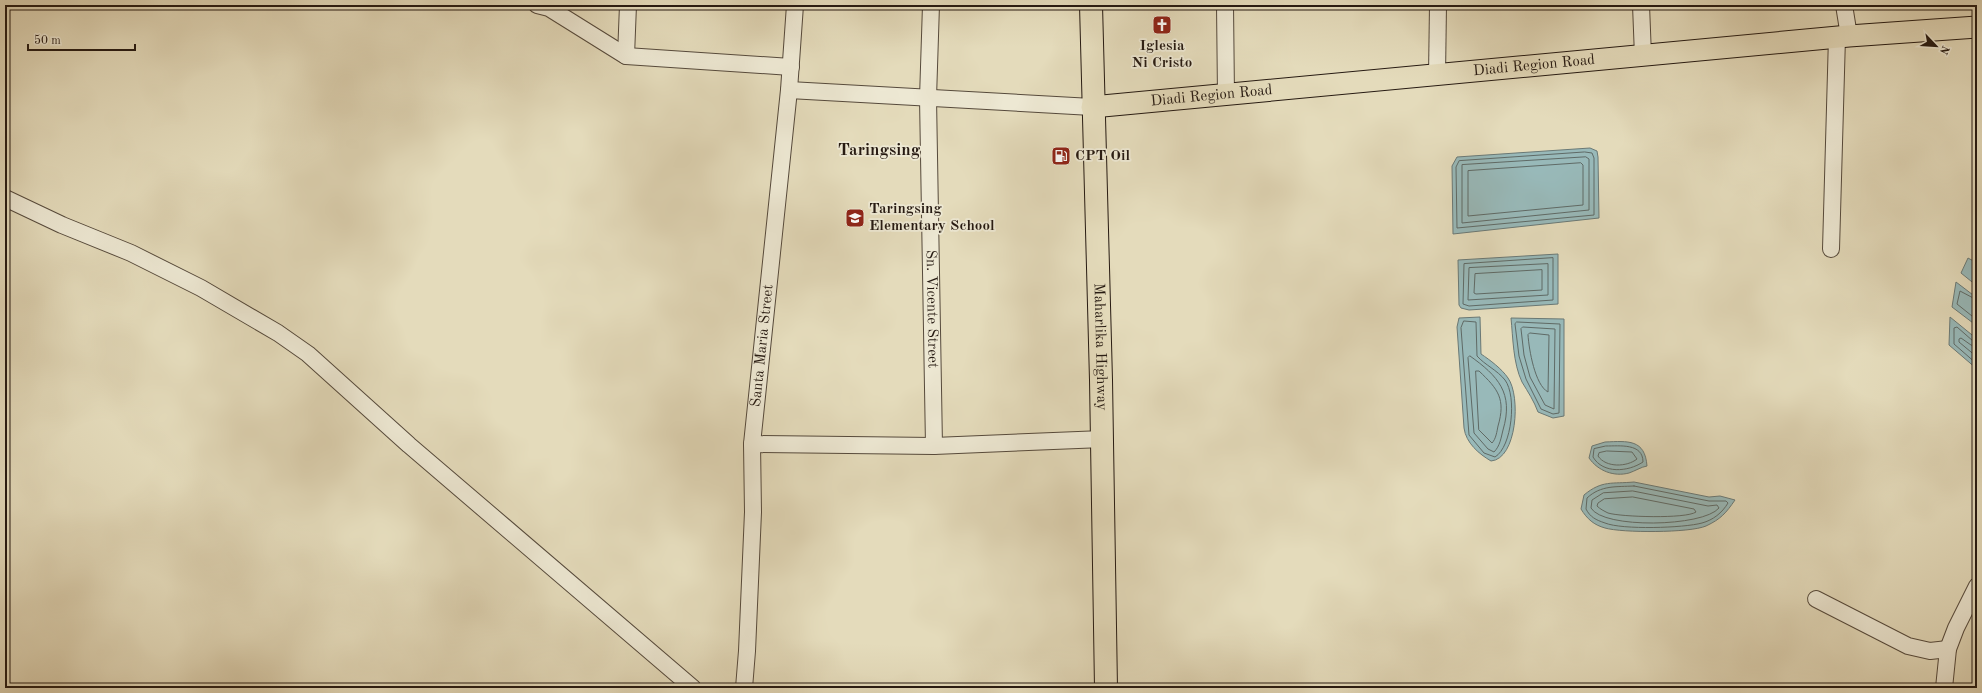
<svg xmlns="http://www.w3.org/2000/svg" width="1982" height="693" viewBox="0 0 1982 693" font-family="'Old Standard TT',serif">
  <rect width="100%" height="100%" fill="#e4dbbb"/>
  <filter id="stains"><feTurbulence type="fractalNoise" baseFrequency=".005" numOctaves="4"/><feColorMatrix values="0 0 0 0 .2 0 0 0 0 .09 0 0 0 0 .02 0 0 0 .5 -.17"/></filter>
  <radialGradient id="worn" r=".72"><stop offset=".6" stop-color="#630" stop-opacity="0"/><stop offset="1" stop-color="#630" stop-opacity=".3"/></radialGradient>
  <!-- water -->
  <path fill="#98b9b9" stroke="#6a7976" d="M1590 148 1597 151 1598 157 1599 218 1453 234 1452 166 1457 157Z
    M1558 254V304L1469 310 1461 308 1459 305 1458 260Z
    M1968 258 1977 263V286L1961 273Z
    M1956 282 1977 298V326L1952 307Z
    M1480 317 1481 354C1490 360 1502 369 1508 378 1521 396 1517 459 1491 461 1479 454 1466 443 1464 428L1457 327 1459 318Z
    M1950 317 1977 339V369L1949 345Z
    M1511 318 1564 319V416L1553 418 1538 412C1534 401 1528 392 1522 382 1513 363 1513 338 1511 318Z
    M1605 442C1628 441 1645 439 1647 466 1641 467 1635 471 1629 473 1614 477 1598 471 1589 458L1592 446Z
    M1634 482 1709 497 1720 496 1735 500C1726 513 1721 519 1706 526 1690 533 1622 533 1605 528 1594 525 1587 519 1581 509L1584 495C1602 480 1612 484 1634 482Z"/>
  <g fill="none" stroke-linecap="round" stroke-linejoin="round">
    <!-- shore -->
    <path stroke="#5f6a66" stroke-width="1" d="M1585 152 1592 153 1594 158V215L1457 228 1456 167 1459 161Z
      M1586 157 1589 159V210L1462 223V165Z
      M1581 163 1583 165V205L1468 216V171Z
      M1553 258V300L1469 306 1463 304 1464 264Z
      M1548 264V295L1468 300 1469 268Z
      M1542 270V290L1476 294 1474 293 1475 274Z
      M1977 300 1960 291 1957 304 1977 320
      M1464 321 1476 322 1477 356C1485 365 1497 370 1505 380 1517 396 1512 447 1495 457L1484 453 1469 435 1461 328Z
      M1517 322 1560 324 1559 413 1553 414 1541 409 1526 379 1519 356 1515 324Z
      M1523 327 1555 329 1554 409 1545 405 1530 377 1524 355 1521 329Z
      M1530 333 1549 335 1548 392C1535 385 1529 350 1528 335Z
      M1977 342 1973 341 1957 327 1954 328V344L1977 364
      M1977 347 1971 345 1961 338 1959 339V342L1977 357
      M1470 356C1498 376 1514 393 1503 430 1501 438 1500 446 1494 452L1488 449 1474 433 1468 358Z
      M1476 371H1479C1498 389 1506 399 1498 426 1497 431 1496 439 1492 443L1479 430Z
      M1606 446C1620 446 1643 443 1643 462 1628 472 1603 474 1593 457L1594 449Z
      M1607 451 1632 452 1637 459C1627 467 1606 468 1598 456L1599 453Z
      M1634 486 1709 501H1726L1728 503C1722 513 1713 520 1702 523 1684 528 1622 530 1605 523 1596 520 1590 517 1586 509L1587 498C1601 485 1616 487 1634 486Z
      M1633 491 1708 506 1717 505 1719 508C1703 527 1603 529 1591 508L1592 500 1603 493Z
      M1633 497 1694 509 1696 512C1686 519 1621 517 1608 513 1604 511 1600 509 1597 506L1598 503 1604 499Z"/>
    <!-- minor casing -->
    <g stroke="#564a3c" stroke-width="18">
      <g id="minor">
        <path d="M537 5 549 8 626 56 791 67"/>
        <path id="s1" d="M931 5 928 98 934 446"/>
        <path d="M1225 5 1226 96"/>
        <path d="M1641 5 1643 56"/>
        <path d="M1844 5 1849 36"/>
        <path d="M626 56 628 5"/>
        <path d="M1437 76 1438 5"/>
        <path d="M789 90 1092 107"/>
        <path d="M5 198 62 225 131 253 201 288 278 333 308 354 409 445 693 688"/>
        <path d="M1831 249 1837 37"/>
        <path d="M752 444 934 446 1103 439"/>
        <path d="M1816 599 1908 646 1930 651 1948 649"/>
        <path id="s2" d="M744 688 747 651 753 512 752 444 789 90 795 5"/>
        <path d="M1944 688 1948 649 1956 628 1977 586"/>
      </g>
    </g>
    <!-- major casing -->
    <g stroke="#261a12" stroke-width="23">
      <g id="major">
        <path id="s3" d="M1092 107 1849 36 1977 27"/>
      </g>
    </g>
    <!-- highway casing -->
    <g stroke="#261a12" stroke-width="24">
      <g id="highway">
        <path id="s4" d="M1091 5 1101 380 1106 688"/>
      </g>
    </g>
    <!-- minor -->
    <use href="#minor" stroke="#ede8d3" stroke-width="16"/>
    <!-- major -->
    <use href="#major" stroke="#e4dbbb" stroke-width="21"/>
    <!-- highway -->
    <use href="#highway" stroke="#e4dbbb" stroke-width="22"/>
  </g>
  <!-- icons -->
  <defs>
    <g id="church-square" transform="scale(1)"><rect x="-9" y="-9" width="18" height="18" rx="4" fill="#8f2418" stroke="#ede8d3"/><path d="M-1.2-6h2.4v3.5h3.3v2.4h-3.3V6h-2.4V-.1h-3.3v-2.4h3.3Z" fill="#fff"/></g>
    <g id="fuel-square" transform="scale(1)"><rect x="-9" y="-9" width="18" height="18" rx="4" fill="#8f2418" stroke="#ede8d3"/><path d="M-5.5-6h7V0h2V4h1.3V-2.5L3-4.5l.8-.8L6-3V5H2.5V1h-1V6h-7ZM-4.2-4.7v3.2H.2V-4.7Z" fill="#fff"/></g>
    <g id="school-square" transform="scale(1)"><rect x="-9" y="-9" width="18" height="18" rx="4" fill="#8f2418" stroke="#ede8d3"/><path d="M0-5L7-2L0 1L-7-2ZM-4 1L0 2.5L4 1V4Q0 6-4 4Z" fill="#fff"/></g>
  </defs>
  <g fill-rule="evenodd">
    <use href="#church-square" x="1162" y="25"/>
    <use href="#fuel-square" x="1061" y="156"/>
    <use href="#school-square" x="855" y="218"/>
  </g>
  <g text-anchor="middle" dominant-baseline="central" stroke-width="3.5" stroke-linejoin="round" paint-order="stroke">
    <!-- poi labels -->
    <g font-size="15" font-weight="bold" fill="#261a12" stroke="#ede8d3" text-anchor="start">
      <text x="1162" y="46" text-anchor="middle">Iglesia<tspan x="1162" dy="17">Ni Cristo</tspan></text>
      <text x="1075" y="156">CPT Oil</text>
      <text x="869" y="209">Taringsing<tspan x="869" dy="17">Elementary School</tspan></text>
    </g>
    <!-- street labels -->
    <g font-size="15" fill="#261a12" stroke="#ede8d3">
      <text stroke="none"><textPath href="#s3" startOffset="444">Diadi Region Road</textPath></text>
      <text stroke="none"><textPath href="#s3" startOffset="120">Diadi Region Road</textPath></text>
      <text stroke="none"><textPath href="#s1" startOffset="304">Sn. Vicente Street</textPath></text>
      <text stroke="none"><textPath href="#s2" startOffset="343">Santa Maria Street</textPath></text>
      <text stroke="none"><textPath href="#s4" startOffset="342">Maharlika Highway</textPath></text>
    </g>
    <!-- quarter labels -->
    <g font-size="17" font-weight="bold" fill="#261a12" stroke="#ede8d3">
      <text x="879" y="150">Taringsing</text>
    </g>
  </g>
  <!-- margin -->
  <rect width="1982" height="693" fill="none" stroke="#e4dbbb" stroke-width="20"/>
  <rect x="6" y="6" width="1970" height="681" fill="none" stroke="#261a12" stroke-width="2"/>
  <rect x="10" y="10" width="1962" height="673" fill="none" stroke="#261a12"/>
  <!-- north arrow -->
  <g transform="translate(1936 46) rotate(115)" stroke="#ede8d3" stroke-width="3" paint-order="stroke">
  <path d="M0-3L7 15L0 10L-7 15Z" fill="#261a12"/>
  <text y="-6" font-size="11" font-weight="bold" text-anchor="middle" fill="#261a12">N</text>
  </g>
  <!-- scale -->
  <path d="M28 44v6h107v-6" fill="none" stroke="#261a12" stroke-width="2"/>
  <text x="34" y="44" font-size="12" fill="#261a12" stroke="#ede8d3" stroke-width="3" paint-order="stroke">50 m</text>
  <rect width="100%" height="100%" filter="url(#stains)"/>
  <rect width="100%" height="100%" fill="url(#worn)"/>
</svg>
